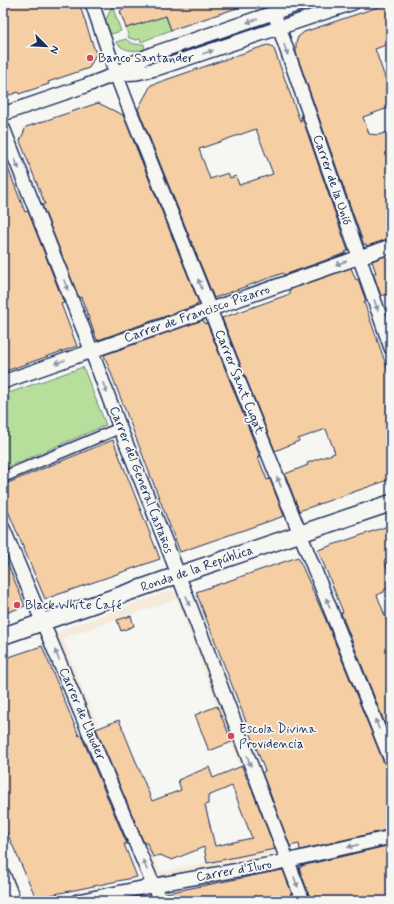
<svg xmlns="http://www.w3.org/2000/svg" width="394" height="904" viewBox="0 0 394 904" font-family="Mynerve,sans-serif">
  <rect width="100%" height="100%" fill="#f6f6f2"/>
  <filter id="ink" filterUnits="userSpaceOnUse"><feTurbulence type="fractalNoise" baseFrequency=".025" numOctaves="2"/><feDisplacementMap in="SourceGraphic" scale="8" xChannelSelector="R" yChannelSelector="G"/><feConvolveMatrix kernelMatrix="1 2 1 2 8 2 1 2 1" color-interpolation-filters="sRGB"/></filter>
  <g filter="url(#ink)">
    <!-- built -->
    <path fill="#f6eadb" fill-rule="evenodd" d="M169 591H173L176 592 179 595 278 853 158 877 144 841 138 839 129 818 132 816 59 642 58 635 61 630ZM177 599 217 706 272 849 160 872 82 688 63 638Z"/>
    <!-- green -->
    <path fill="#b7df9b" stroke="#69877c" d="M112 6 121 31 111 34 105 22Z
      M164 16 166 17 171 30 141 42 140 39 136 40 129 38 126 28Z
      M263 22 265 26 160 63 158 59Z
      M126 39C131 44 136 45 144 44L145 49C134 52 123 51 116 42Z
      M83 367 106 425 3 469V403L10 400 9 397 3 399V395Z"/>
    <!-- building -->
    <path fill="#f5cea4" stroke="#1b2f5e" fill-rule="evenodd" d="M3 3H79L96 54 89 68 48 82 49 84 19 94 18 92 10 95 3 91Z
      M122 3H245L246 5 171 30 166 16 126 28 120 11 124 9Z
      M390 3H391V43L375 49 391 95V107L363 117 369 134 378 135 391 131V238L367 246 366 244 364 245 296 53V43L298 37 304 32Z
      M267 45 272 46 274 49 300 121H301V114L348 251 345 252 346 253 284 275 283 273 214 298 138 109 151 85ZM256 129 273 174 239 185 236 176 230 178 228 173 210 179 199 149Z
      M98 103 123 115 199 303 197 304V305L98 340H97L81 297 79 298 42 205 45 204 20 141 26 127Z
      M3 158H4L25 212 28 211 64 303 61 304 77 346 3 372Z
      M391 254V293L381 296 373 273H376L372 261Z
      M351 268 356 280 358 279 366 301 364 302 391 379V479L299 511 285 474 308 465 307 463 335 453 326 429 298 439 299 441 275 451 222 318 290 294 289 290Z
      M203 320 205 324 207 323 260 457H258L267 480 270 479 284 516 180 552 104 355Z
      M113 440 160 559 45 599 3 499V485Z
      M391 525V557L384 560 391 579V587L384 590V592L377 595 387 621 391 620V739L341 613 343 612 318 550Z
      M4 555 25 606 3 614V556Z
      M298 557 325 618 384 763 386 766 391 768V775H386L391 787V829L300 850 299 844 290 846 262 773 265 771 196 592Z
      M131 616 134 626 121 631 117 620Z
      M42 646 79 736 81 735 127 844H124L137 877 36 898 3 824V659Z
      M217 706 232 742 209 751 195 715Z
      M119 720 152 801 181 790 178 780 209 767 213 778 242 766 247 779H248L275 849 207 863 204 847 172 860 160 855 153 857 147 843H144L96 729ZM232 786 252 838 215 846 205 805 208 804V796Z
      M391 845V901H311L299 867H302L301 866Z
      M282 870H283L292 894 290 893 293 901H168L166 893Z"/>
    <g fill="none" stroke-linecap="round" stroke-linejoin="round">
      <!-- pedestrian casing -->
      <g stroke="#1b2f5e" stroke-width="13">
        <path id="pedestrian" d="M3 477 120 428"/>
      </g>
      <!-- minor casing -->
      <g stroke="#1b2f5e" stroke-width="16">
        <path id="minor" d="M92 3 116 74 127 103 391 760
          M274 13 391 348
          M118 74 137 73 156 69 353 3
          M3 114 85 86 116 74 135 62 152 54 302 3
          M3 128 84 331 120 428 168 548 303 901
          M3 382 391 246
          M3 528 160 901
          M3 874 14 901
          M77 901 166 883 277 863 391 837"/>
      </g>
      <!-- tertiary casing -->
      <g stroke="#1b2f5e" stroke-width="19">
        <path id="tertiary" d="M3 636 178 575 391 503"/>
      </g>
      <!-- pedestrian -->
      <use href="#pedestrian" stroke="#f6f6f2" stroke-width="10"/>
      <!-- minor -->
      <use href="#minor" stroke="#f6f6f2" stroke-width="13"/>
      <!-- tertiary -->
      <use href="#tertiary" stroke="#f6f6f2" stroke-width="16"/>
    </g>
    <!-- one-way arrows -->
    <defs><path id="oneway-solid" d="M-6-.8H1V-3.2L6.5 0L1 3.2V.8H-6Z"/></defs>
    <g fill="#8892a8">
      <use href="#oneway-solid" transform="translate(252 21) rotate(161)"/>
      <use href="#oneway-solid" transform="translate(286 50) rotate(71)"/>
      <use href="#oneway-solid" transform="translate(208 52) rotate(-19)"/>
      <use href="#oneway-solid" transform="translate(17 164) rotate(68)"/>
      <use href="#oneway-solid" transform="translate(341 263) rotate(160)"/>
      <use href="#oneway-solid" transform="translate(200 284) rotate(-112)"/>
      <use href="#oneway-solid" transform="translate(66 285) rotate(68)"/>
      <use href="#oneway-solid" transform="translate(376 305) rotate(71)"/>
      <use href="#oneway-solid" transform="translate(60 362) rotate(161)"/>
      <use href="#oneway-solid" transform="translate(105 388) rotate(69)"/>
      <use href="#oneway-solid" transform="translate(279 482) rotate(-112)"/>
      <use href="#oneway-solid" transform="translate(188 601) rotate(69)"/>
      <use href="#oneway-solid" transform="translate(328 603) rotate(-112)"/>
      <use href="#oneway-solid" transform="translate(57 655) rotate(-113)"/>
      <use href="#oneway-solid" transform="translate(377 724) rotate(-112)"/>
      <use href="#oneway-solid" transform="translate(249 761) rotate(69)"/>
      <use href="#oneway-solid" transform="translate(353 846) rotate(167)"/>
      <use href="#oneway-solid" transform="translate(145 865) rotate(-113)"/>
      <use href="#oneway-solid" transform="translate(296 882) rotate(69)"/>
    </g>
  </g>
  <!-- markers -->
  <g fill="#d1495b" stroke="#f6f6f2" stroke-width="1.5">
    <circle cx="90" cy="58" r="4"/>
    <circle cx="17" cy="605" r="4"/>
    <circle cx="231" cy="736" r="4"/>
  </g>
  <g text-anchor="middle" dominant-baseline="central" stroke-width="3.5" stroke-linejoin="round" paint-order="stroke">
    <!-- poi labels -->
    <g font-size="13" fill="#1b2f5e" stroke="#f6f6f2" text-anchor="start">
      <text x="98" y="58">Banco Santander</text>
      <text x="25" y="605">Black White Café</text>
      <text x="239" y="729">Escola Divina<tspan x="239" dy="15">Providencia</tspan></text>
    </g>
    <!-- street labels -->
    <g font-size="13" fill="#1b2f5e" stroke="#f6f6f2">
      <text transform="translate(332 180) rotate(71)">Carrer de la Unió</text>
      <text transform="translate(197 314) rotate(-19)">Carrer de Francisco Pizarro</text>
      <text transform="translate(239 382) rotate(68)">Carrer Sant Cugat</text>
      <text transform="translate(141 480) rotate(69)">Carrer del General Castaños</text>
      <text transform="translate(197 569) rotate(-19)">Ronda de la República</text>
      <text transform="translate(82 714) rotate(67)">Carrer de Llauder</text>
      <text transform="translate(234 871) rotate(-10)">Carrer d'Iluro</text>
    </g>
  </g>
  <!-- margin -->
  <rect width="394" height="904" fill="none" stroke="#f6f6f2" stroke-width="16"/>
  <rect x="8" y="8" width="378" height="888" fill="none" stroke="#1b2f5e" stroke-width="1.5" filter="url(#ink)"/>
  <!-- north arrow -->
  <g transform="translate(46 46) rotate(114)" stroke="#f6f6f2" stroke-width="3" paint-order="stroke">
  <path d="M0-3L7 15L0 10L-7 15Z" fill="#1b2f5e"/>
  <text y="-6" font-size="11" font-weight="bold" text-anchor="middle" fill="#1b2f5e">N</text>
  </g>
</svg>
